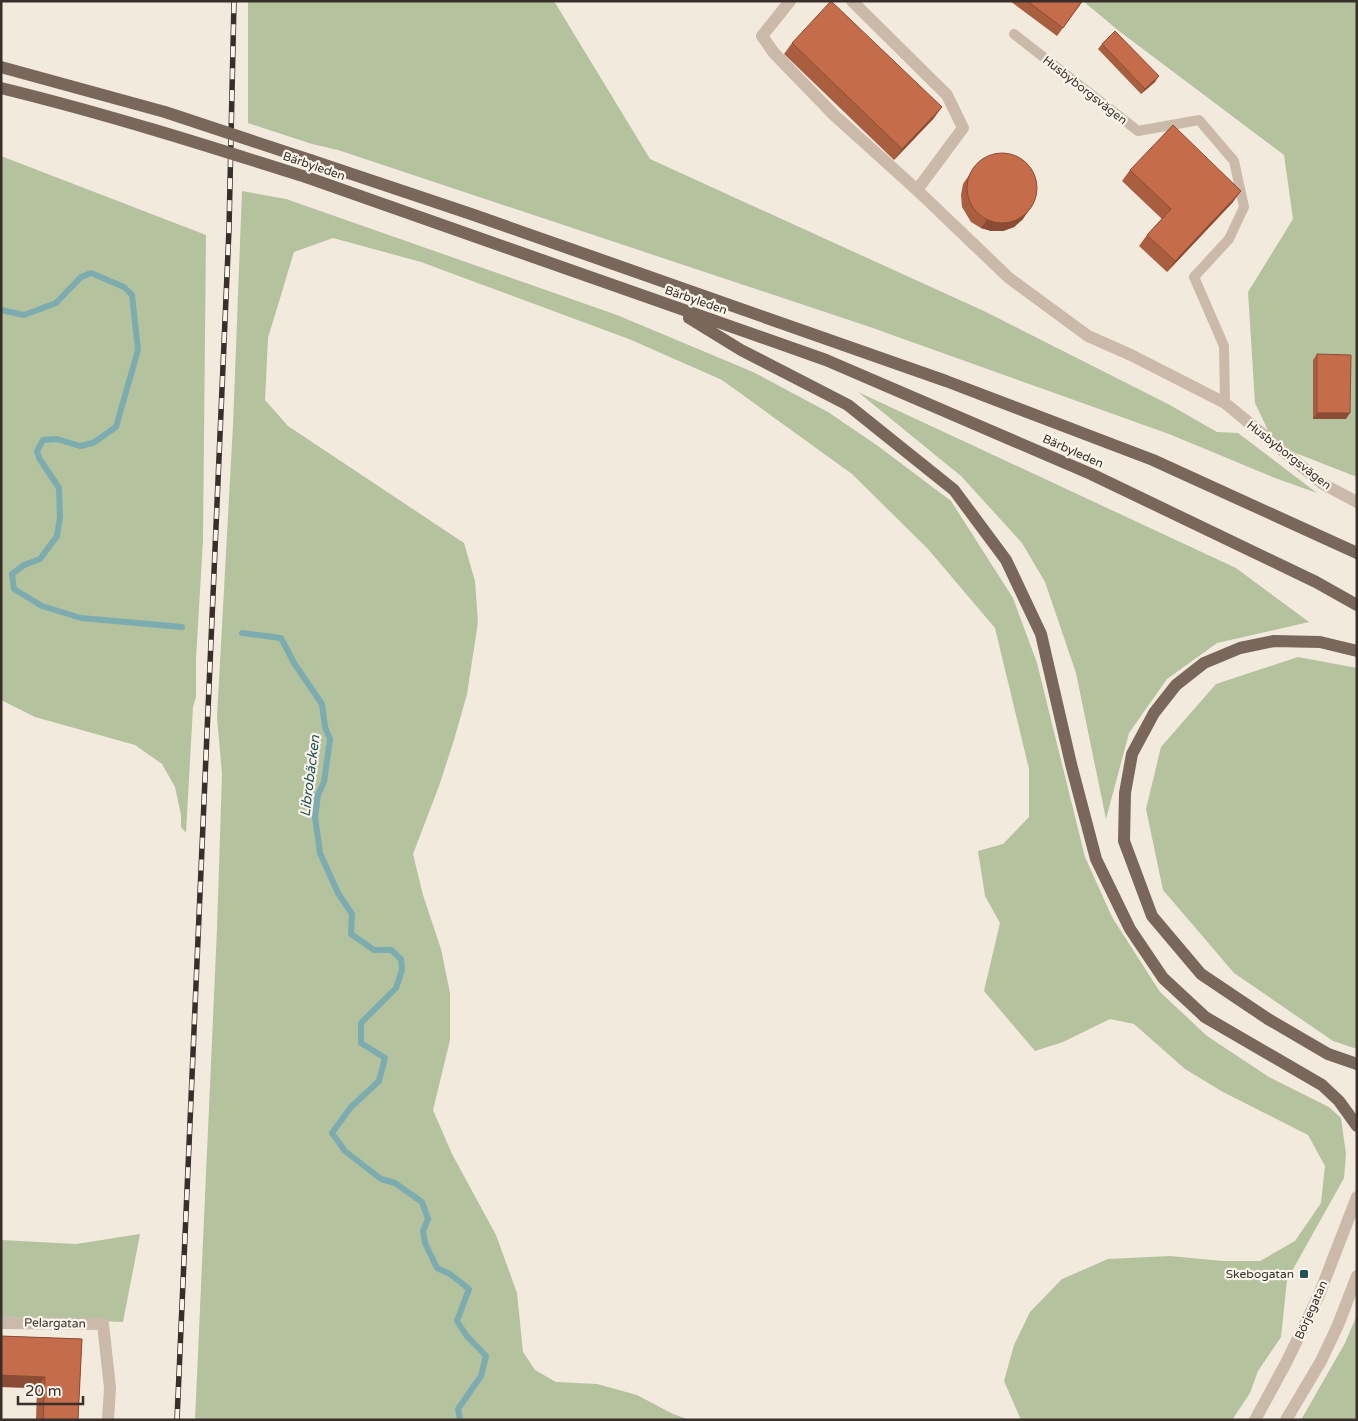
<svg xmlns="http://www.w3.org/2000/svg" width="1358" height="1421" viewBox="0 0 1358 1421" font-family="'Varela Round',sans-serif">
  <rect width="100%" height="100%" fill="#f3eade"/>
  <!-- green -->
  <path fill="#b4c29e" d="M248 1H554L650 159 986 312 1170 405 1217 432 1238 433 1317 493 1275 478 1169 434 870 327 338 150 312 144 248 123Z
    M1083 1H1357V477L1275 445 1255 403 1248 292 1293 219 1284 155 1119 31Z
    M1 156 206 235 203 540 196 659V697L193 707 186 833 181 827V815L175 787 162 764 135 745 35 717 1 700Z
    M242 191 286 199 617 315 753 372 828 412 878 446 951 501 1013 598 1037 663 1085 857 1112 917 1160 992 1207 1036 1269 1077 1329 1107 1341 1118 1346 1154 1344 1178 1287 1280 1281 1337 1258 1371 1250 1393 1232 1420H1021L1004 1381 1014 1345 1030 1312 1062 1279 1108 1259 1170 1256 1223 1261H1260L1295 1241 1321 1203 1325 1166 1308 1135 1223 1092 1185 1069 1134 1024 1110 1019 1063 1042 1035 1051 984 991 1000 923 985 896 978 851 1003 844 1029 817V769L995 628 928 549 852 474 722 380 629 339 421 262 333 238 294 252 268 338 265 400 288 426 464 543 475 581 478 622 467 694 454 740 439 786 413 854 423 895 441 949 450 993V1040L433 1110 452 1154 496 1235 517 1293 523 1352 535 1370 556 1382 597 1384 637 1395 673 1414 690 1420H195L217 929 222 774 217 717 233 425Z
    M858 392 1236 568 1309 622 1217 643 1167 679 1129 733 1106 819 1076 673 1045 582 1022 543 961 476Z
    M1298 657 1357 668V1049L1333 1041 1234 973 1163 890 1146 809 1161 747 1216 684Z
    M140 1234 123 1322 1 1317V1240L76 1244Z
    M1357 1315V1420H1301L1345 1343Z"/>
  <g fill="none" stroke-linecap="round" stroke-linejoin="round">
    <!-- stream -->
    <path stroke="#7dacb0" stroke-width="6" d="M1 310 24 315 56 303 81 277 91 273 124 287 132 295 138 350 116 427 93 443 80 446 57 439 43 440 37 451 39 458 59 488 60 517 57 536 40 559 24 565 12 574 14 589 42 606 81 618 182 627
      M242 633 281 638 294 663 322 704 325 727 330 739 324 782 318 795 315 817 320 853 338 893 352 914 351 934 374 950H391L401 959 402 970 396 988 361 1023V1043L385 1058 379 1081 351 1107 332 1133 345 1151 381 1179 395 1183 422 1202 428 1219 423 1231 425 1243 437 1268 450 1274 469 1289 457 1321 466 1335 486 1356 481 1376 458 1409 460 1420"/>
    <!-- service -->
    <path stroke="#cbbaaa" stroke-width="10" d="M1014 34 1138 131 1199 120 1234 161 1244 207 1229 239 1194 277 1224 346 1225 403"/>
    <!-- minor -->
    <path stroke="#cbbaaa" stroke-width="12" d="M790 1 762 36 774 53 834 115 917 190 1009 278 1088 336 1131 355 1225 403 1323 484 1357 502
      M852 1 947 95 963 128 917 190
      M1 1323 103 1324 110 1388 108 1420"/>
    <!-- tertiary -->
    <path stroke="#cbbaaa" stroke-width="12" d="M1255 1420 1286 1363 1319 1295 1357 1197
      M1286 1420 1321 1361 1338 1325 1357 1276"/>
    <!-- primary -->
    <path stroke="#7a675b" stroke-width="12" d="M310 160 471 214 946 381 1153 460 1357 553
      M306 177 826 360 1091 474 1316 582 1357 605
      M689 318 741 350 848 405 954 490 1006 560 1041 634 1071 764 1096 859 1130 929 1163 978 1205 1017 1322 1085 1339 1101 1357 1126
      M1357 651 1320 642 1274 641 1240 648 1204 663 1176 685 1154 713 1132 754 1125 793 1124 841 1152 916 1201 974 1268 1019 1328 1054 1357 1064"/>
    <!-- rail casing -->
    <g stroke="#382f2a" stroke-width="5.5">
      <path id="rail" d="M177 1420 229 229 234 1"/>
    </g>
    <!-- rail -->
    <use href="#rail" stroke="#faf4eb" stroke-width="4" stroke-dasharray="11" stroke-linecap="butt"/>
    <!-- primary-bridge -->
    <path stroke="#7a675b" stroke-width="12" d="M1 67 165 112 310 160
      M1 88C104 113 205 145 306 177"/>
  </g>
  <!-- wall -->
  <path fill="#a95e40" d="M1010 1H1083L1057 36Z
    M792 43 934 118 894 160 784 54Z
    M1102 44 1155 82 1141 94 1098 49Z
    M976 165 1023 219 1014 227 1003 231H991L981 228 971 222 962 207 961 195 963 184Z
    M1130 170 1233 202 1167 272 1139 246 1147 235 1162 219 1122 181Z
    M1317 354 1346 419H1313V360Z
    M1 1336 82 1339 78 1420H36L37 1388 1 1387Z"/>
  <!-- shaded-wall -->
  <path fill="#8a4c34" d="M1159 76 1155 82 1141 94 1145 89Z
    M942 107 934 118 894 160 902 149Z
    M1241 191 1233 202 1167 272 1175 261Z
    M1029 210 1023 219 1014 227 1003 231H991L981 228 987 220Z
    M1317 413H1350L1346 419H1313Z
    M1 1375 45 1377 37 1388 1 1387Z"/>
  <!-- building -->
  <path fill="#c56d4a" stroke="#8a4c34" d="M831 1 942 107 902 149 792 43Z
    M1027 1H1082L1063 28Z
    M1115 31 1159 76 1145 89 1102 44Z
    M1173 125 1241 191 1175 261 1147 235 1171 209 1130 170Z
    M967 188a35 35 0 1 1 70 0a35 35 0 1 1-70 0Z
    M1317 354 1351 355 1350 413H1317Z
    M1 1336 82 1339 78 1420H43L45 1377 1 1375Z"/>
  <!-- markers -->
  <rect fill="#1f545a" stroke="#faf4eb" stroke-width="2" x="1299" y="1269" width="10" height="10" rx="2.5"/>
  <g text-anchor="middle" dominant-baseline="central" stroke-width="4.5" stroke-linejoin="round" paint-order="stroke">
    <!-- street labels -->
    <g font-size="12" fill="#382f2a" stroke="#faf4eb">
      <text transform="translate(1085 90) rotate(38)">Husbyborgsvägen</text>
      <text transform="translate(314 166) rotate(19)">Bärbyleden</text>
      <text transform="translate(696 300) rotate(19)">Bärbyleden</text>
      <text transform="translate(1073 451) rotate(24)">Bärbyleden</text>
      <text transform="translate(1289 455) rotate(38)">Husbyborgsvägen</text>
      <text transform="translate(1311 1310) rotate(-66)">Börjegatan</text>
      <text transform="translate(55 1323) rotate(1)">Pelargatan</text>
    </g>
    <!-- poi labels -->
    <g font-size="12" fill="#382f2a" stroke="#faf4eb" text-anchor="end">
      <text x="1294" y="1274">Skebogatan</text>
    </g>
    <!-- water labels -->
    <g font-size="14" font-style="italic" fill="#1f545a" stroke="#faf4eb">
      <text transform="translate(310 776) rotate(-83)">Librobäcken</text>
    </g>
  </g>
  <!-- border -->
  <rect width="1358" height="1421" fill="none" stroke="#382f2a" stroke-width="5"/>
  <!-- scale -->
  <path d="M18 1396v8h65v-8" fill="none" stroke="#382f2a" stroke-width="2.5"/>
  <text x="25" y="1396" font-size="15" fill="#382f2a" stroke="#faf4eb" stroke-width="4" paint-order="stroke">20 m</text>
</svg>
